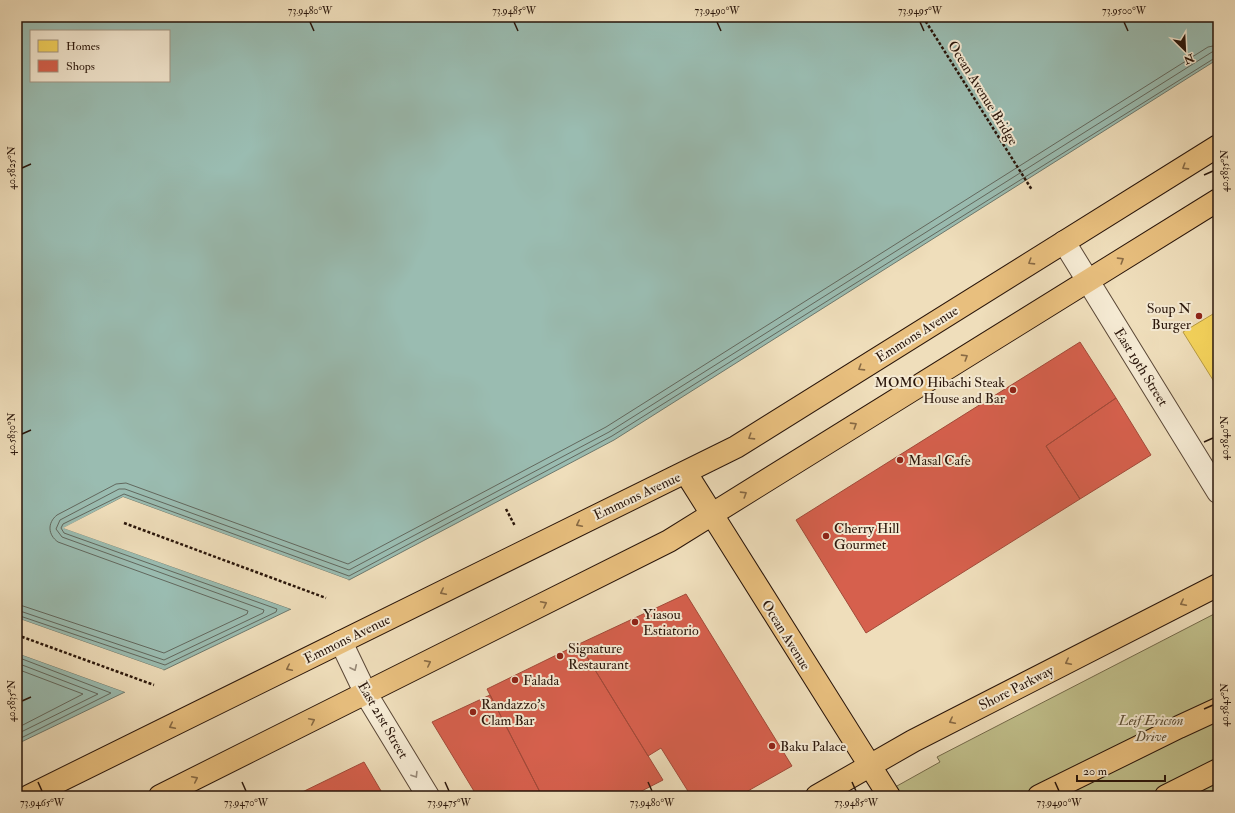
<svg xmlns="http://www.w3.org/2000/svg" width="1235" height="813" viewBox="0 0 1235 813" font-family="'IM FELL Double Pica',serif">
  <rect width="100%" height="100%" fill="#efdebb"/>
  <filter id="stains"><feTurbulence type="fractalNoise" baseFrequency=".005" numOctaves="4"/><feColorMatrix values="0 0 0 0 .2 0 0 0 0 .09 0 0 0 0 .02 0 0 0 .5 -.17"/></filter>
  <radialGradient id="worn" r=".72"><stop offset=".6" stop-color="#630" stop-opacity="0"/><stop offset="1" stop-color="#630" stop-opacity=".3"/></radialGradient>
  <!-- green -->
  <path fill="#c0bf8b" stroke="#746a4a" d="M1218 612V796H879L940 762 937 757Z"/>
  <!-- water -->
  <path fill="#9abcb1" stroke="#6d796e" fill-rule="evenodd" d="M17 17H1218V59L614 440 349 580 123 497 64 528 291 609 164 670 17 618ZM31 31H169V81H31Z
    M17 653 125 692 17 744Z"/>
  <!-- pier -->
  <path fill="#efdebb" d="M123 497 349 580 346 582 123 500 68 528 292 608 291 609 63 528Z
    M17 618 164 670 162 671 17 620Z
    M18 651 125 690 126 691 125 692 17 653Z"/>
  <!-- homes -->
  <path fill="#f6d55c" stroke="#b89b43" d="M1218 311V388L1183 332Z"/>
  <!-- shops -->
  <path fill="#d6604d" stroke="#a24a39" d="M1080 342 1116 398 1046 446 1080 499 866 633 796 520Z
    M1116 398 1151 455 1080 499 1046 446Z
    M686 594 792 766 739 796H691L661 748 648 756 579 644Z
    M579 644 663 780 632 796H542L487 689Z
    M490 695 542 796H513L510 791 501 796H477L432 722Z
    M364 762 384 796H294Z"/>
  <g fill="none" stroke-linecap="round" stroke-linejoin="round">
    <!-- shore -->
    <path stroke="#62685e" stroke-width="1" d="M17 604 164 653 247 614 248 611 58 542C48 535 47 523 57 515L116 484 126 483 348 564 606 427 1208 47 1218 45
      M17 610 164 660 263 613 264 610 62 537 56 529 60 520 119 489H125L349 570 609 432 1212 52 1218 51
      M17 615 165 665 276 612 277 609 64 533 61 528 63 524 124 494 349 576 612 436 1218 56
      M17 657 111 693 17 740
      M17 663 98 694 17 734
      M17 669 83 694 17 728"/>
    <!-- minor casing -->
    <g stroke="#5a4736" stroke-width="24">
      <path id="minor" d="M1064 242 1218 492
        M341 642 366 694 428 796"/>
    </g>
    <!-- major casing -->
    <g stroke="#29150a" stroke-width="24">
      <path id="major" d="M686 473 889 796
        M29 796 736 447 1218 146
        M160 796 669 541 1218 200
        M817 796 913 741 1218 585"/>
    </g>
    <!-- highway casing -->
    <g stroke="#29150a" stroke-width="24">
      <path id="highway" d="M1039 796 1179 727 1218 709
        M1166 796 1218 770"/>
    </g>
    <!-- path -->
    <path stroke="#29150a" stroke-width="2.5" stroke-dasharray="3 2" stroke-linecap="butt" d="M923 17 1032 190
      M506 509 515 526
      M124 523 326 598
      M17 635 154 685"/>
    <!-- minor -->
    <use href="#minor" stroke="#f5ead3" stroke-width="22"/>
    <!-- major -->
    <use href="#major" stroke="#e8bf7e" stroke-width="22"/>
    <!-- highway -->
    <use href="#highway" stroke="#e8bf7e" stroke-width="22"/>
  </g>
  <!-- one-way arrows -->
  <defs><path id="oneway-chevron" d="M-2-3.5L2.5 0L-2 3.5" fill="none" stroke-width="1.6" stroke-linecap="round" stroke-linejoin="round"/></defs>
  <g stroke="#886a44">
    <use href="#oneway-chevron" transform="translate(1185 167) rotate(148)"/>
    <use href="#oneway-chevron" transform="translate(1121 260) rotate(-32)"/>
    <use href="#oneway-chevron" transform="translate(1031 262) rotate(148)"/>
    <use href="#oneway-chevron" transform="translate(965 357) rotate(-32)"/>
    <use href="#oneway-chevron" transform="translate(861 368) rotate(148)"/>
    <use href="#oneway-chevron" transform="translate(854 425) rotate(-32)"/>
    <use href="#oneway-chevron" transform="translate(751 437) rotate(148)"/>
    <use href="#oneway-chevron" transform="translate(744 494) rotate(-32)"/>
    <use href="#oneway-chevron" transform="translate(579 524) rotate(153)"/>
    <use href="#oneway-chevron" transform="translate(443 592) rotate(153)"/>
    <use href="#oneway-chevron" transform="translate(1183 603) rotate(153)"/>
    <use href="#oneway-chevron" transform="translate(544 604) rotate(-27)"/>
    <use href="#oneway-chevron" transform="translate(1068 662) rotate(153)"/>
    <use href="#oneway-chevron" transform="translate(428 663) rotate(-27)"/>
    <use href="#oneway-chevron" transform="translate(289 668) rotate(154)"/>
    <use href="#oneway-chevron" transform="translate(312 721) rotate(-26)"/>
    <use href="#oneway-chevron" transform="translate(952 721) rotate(153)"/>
    <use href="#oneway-chevron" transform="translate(172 726) rotate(154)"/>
    <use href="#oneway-chevron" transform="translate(195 779) rotate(-26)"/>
  </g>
  <g stroke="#998a79">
    <use href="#oneway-chevron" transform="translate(354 668) rotate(65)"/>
    <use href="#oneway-chevron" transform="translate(415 775) rotate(58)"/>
  </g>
  <!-- ticks -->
  <path fill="none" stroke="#29150a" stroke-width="1.5" d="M310 22 314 31M514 22 518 31M717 22 721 31M920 22 924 31M1124 22 1128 31M22 168 31 164M1204 175 1213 171M22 434 31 430M1204 442 1213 438M22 701 31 697M1204 709 1213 705M38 782 42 791M242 782 246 791M445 782 449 791M648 782 652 791M852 782 856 791M1055 782 1059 791"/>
  <!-- markers -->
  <g fill="#8f2418" stroke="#f5ead3" stroke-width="1.5">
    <circle cx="1199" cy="316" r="4"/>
    <circle cx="1013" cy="390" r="4"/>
    <circle cx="900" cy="460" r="4"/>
    <circle cx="826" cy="536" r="4"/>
    <circle cx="635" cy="622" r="4"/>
    <circle cx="560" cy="656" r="4"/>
    <circle cx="515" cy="680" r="4"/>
    <circle cx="473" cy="712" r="4"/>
    <circle cx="772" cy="746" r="4"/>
  </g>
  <g text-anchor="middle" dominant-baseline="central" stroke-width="4" stroke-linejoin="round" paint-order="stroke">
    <!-- street labels -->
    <g font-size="14" fill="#29150a" stroke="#f5ead3">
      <text transform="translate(983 93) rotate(58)">Ocean Avenue Bridge</text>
      <text transform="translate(917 334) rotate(-32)">Emmons Avenue</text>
      <text transform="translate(1141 367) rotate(58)">East 19th Street</text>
      <text transform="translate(637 496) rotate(-25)">Emmons Avenue</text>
      <text transform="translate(786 635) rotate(58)">Ocean Avenue</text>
      <text transform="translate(347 639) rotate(-26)">Emmons Avenue</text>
      <text transform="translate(1016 688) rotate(-27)">Shore Parkway</text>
      <text transform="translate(383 720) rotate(60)">East 21st Street</text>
    </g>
    <!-- poi labels -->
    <g font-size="14" fill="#29150a" stroke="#f5ead3" text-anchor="start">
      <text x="1191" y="308" text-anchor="end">Soup N<tspan x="1191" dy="16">Burger</tspan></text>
      <text x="1005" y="382" text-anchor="end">MOMO Hibachi Steak<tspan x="1005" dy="16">House and Bar</tspan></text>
      <text x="908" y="460">Masal Cafe</text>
      <text x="834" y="528">Cherry Hill<tspan x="834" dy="16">Gourmet</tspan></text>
      <text x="643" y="614">Yiasou<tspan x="643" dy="16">Estiatorio</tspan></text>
      <text x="568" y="648">Signature<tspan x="568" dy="16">Restaurant</tspan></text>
      <text x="523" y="680">Falada</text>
      <text x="481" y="704">Randazzo's<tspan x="481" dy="16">Clam Bar</tspan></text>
      <text x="780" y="746">Baku Palace</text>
    </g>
    <!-- park labels -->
    <g font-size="14" font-style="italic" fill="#5e5037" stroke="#f5ead3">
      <text x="1151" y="720">Leif Ericson<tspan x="1151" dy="16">Drive</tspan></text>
    </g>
  </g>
  <!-- margin -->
  <rect width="1235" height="813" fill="none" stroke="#efdebb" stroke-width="44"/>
  <!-- legend -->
  <rect x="30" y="30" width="140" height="52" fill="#f5ead3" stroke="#a39583"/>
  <rect x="38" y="40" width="20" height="12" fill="#f6d55c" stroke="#a39583"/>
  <text x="66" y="50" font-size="12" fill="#29150a">Homes</text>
  <rect x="38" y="60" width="20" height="12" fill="#d6604d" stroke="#a39583"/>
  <text x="66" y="70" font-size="12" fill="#29150a">Shops</text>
  <!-- north arrow -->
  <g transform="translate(1185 50) rotate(156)" stroke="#f5ead3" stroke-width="3" paint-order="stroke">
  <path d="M0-3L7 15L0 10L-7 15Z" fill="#29150a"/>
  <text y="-6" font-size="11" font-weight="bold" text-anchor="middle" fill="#29150a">N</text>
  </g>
  <!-- scale -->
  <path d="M1077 775v6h88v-6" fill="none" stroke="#29150a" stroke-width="2"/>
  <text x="1083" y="775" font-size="12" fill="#29150a" stroke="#f5ead3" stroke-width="3" paint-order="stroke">20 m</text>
  <rect x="22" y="22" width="1191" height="769" fill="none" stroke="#29150a" stroke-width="1.5"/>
  <g font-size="10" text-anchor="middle" fill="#29150a">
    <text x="310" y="14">73.9480°W</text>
    <text x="514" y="14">73.9485°W</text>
    <text x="717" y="14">73.9490°W</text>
    <text x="920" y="14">73.9495°W</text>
    <text x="1124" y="14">73.9500°W</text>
    <text transform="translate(11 168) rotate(-90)" y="4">40.5825°N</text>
    <text transform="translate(1224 171) rotate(-90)" y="4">40.5835°N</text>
    <text transform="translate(11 434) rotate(-90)" y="4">40.5830°N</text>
    <text transform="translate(1224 438) rotate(-90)" y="4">40.5840°N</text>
    <text transform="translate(11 701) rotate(-90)" y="4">40.5835°N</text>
    <text transform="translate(1224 705) rotate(-90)" y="4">40.5845°N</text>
    <text x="42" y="806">73.9465°W</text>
    <text x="246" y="806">73.9470°W</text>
    <text x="449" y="806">73.9475°W</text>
    <text x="652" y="806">73.9480°W</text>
    <text x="856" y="806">73.9485°W</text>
    <text x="1059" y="806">73.9490°W</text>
  </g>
  <rect width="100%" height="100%" filter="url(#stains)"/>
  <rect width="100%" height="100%" fill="url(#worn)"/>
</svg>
